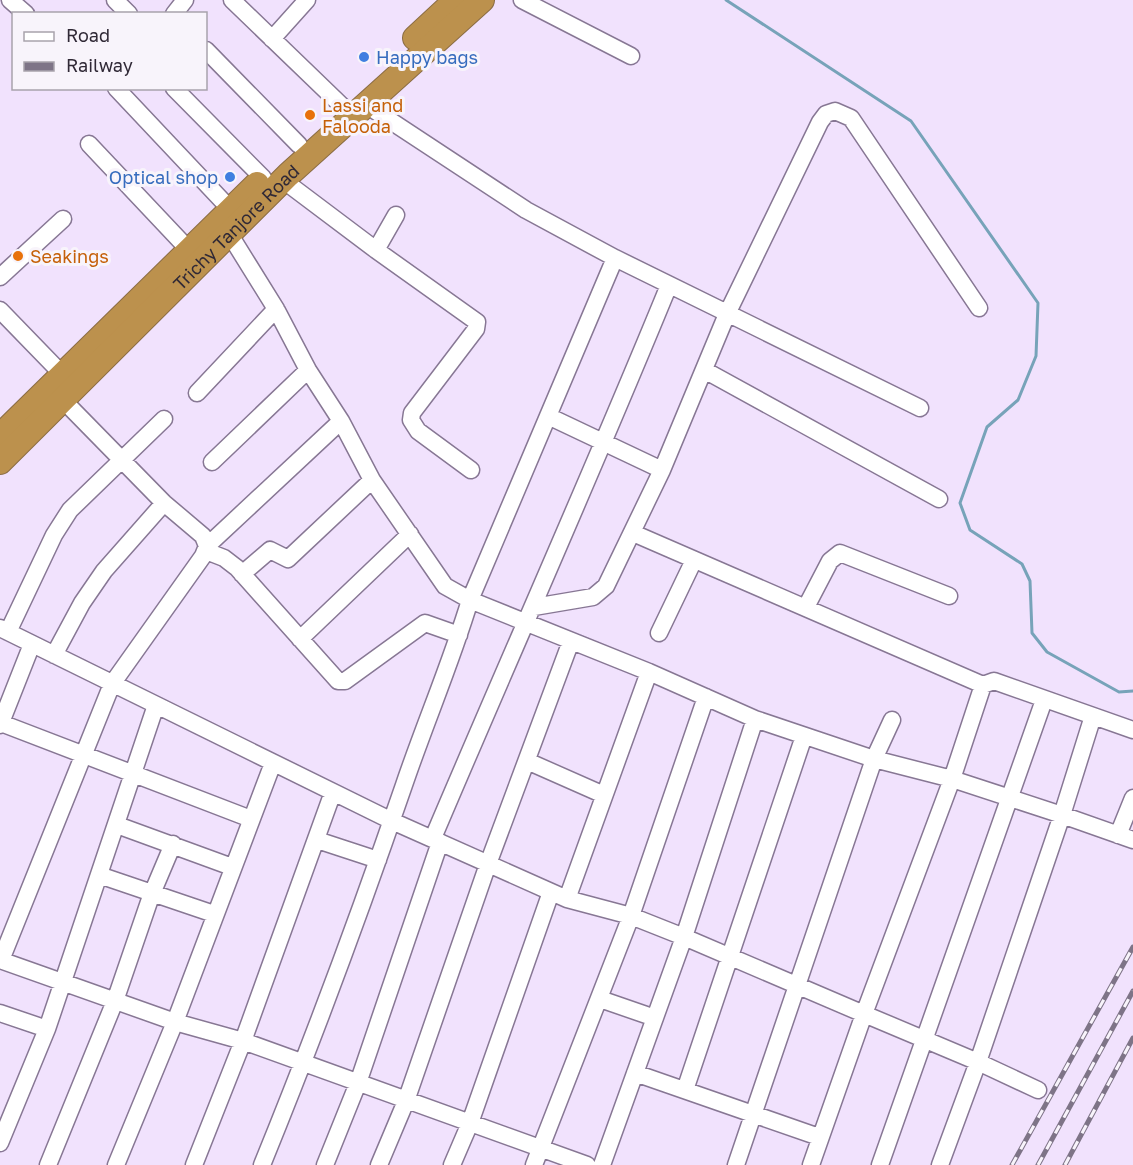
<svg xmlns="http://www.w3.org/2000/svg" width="1133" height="1165" viewBox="0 0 1133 1165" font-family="'Golos Text',sans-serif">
  <rect width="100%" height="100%" fill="#f1e2fd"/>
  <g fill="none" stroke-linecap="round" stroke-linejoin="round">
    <!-- stream -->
    <path stroke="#77a3b9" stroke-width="3" d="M726 0 911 121 1038 303 1036 356 1018 400 987 427 960 503 970 530 1022 564 1030 581 1032 633 1047 652 1119 692 1133 691"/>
    <!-- minor casing -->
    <g stroke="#877794" stroke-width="19">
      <path id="minor" d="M10 0 26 14
        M115 0 129 14
        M232 0 342 106
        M522 0 631 56
        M174 14 185 0
        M272 39 307 0
        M206 50 299 145
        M116 88 231 210
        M174 88 263 178
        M365 104 526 210 615 258 920 408
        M89 144 189 250
        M283 180 376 250 477 322 476 329 412 413 411 420 418 431 471 470
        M230 235 276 309 308 370 341 421 372 480 445 586 470 600 649 672 755 719 874 759 952 779 1062 815 978 1062 940 1165
        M376 250 396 215
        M0 277 63 219
        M0 310 63 375
        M706 371 939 499
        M197 393 276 309
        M548 416 662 470
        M212 462 308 370
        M633 533 983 685
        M207 546 341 421
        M206 551 224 558 237 568 338 681H345L425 623 459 635
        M242 574 270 550 288 559 372 480
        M534 607 593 597 606 586 662 470 727 314 820 122 826 114 835 111 851 118 979 308
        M806 607 830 561 840 553 949 596
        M0 628 392 821 567 899 631 916 684 937 755 719
        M8 632 54 535 70 510 164 419
        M659 633 694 560
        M300 639 410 534
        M54 655 82 603 104 571 164 503
        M1093 716 1062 815 1133 840
        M1 723 251 819
        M0 725 32 644
        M527 761 604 795
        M117 825 232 867
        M1118 835 1133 798
        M433 838C511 654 593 471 669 285
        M317 840 378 860
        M99 875 214 914
        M567 899 649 672
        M0 960 175 1022 243 1041 587 1165
        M1 960 112 684 203 556 207 546 203 536 164 503 63 400
        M600 999 655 1018
        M0 1013 47 1029
        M635 1073 819 1137
        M685 1090 804 736
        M1038 1090 978 1062 864 1014 952 779 983 685 994 681 1133 730
        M0 1143 47 1029 156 705
        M48 1165 115 1001 151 896 173 844
        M116 1165 175 1022 273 763
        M194 1165 243 1041 333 792
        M262 1165C313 1040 360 913 404 785 425 723 451 663 470 600L615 258
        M325 1165 358 1083 440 842
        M379 1165 406 1101 488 864 571 641
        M452 1165 470 1123 551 892
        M534 1165 631 916 706 697
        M602 1165 684 937 864 1014 811 1165
        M736 1165 874 759 892 720
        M880 1165 1044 700"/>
    </g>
    <!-- highway casing -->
    <g stroke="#8b6d45" stroke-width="26">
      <g id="highway">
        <path d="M415 38 456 0"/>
        <path d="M0 436 257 184"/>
        <path id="s1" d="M0 462 288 175 482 0"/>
      </g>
    </g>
    <!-- minor -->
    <use href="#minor" stroke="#fff" stroke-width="16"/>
    <!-- highway -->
    <use href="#highway" stroke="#bc914d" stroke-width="24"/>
    <!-- rail casing -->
    <g stroke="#7e7487" stroke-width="5">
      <path id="rail" d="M1012 1165 1133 947
        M1038 1165 1133 991
        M1065 1165 1133 1038"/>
    </g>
    <!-- rail -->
    <use href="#rail" stroke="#f8f4fb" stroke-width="3" stroke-dasharray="9" stroke-linecap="butt"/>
  </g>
  <!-- markers -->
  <g fill="#3f7fe0" stroke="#f8f4fb" stroke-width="2">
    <circle cx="364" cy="57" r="6"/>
    <circle cx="230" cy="177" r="6"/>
  </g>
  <g fill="#e8710a" stroke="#f8f4fb" stroke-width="2">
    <circle cx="310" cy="115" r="6"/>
    <circle cx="18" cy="256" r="6"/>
  </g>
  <g text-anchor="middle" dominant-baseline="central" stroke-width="6" stroke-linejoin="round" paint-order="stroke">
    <!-- shop labels -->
    <g font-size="18" fill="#366cbe" stroke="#f8f4fb" text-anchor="start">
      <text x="376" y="57">Happy bags</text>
      <text x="218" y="177" text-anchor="end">Optical shop</text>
    </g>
    <!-- food labels -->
    <g font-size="18" fill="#c56008" stroke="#f8f4fb" text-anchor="start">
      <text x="322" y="105">Lassi and<tspan x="322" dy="21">Falooda</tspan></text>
      <text x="30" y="256">Seakings</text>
    </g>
    <!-- street labels -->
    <g font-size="18" fill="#302936" stroke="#f8f4fb">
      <text stroke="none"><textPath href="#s1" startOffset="333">Trichy Tanjore Road</textPath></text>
    </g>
  </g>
  <!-- legend -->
  <rect x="12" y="12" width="195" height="78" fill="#f8f4fb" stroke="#a8a3ac" stroke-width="1.5"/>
  <rect x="24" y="32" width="30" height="9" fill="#ffffff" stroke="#a8a3ac" stroke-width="1.5"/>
  <text x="66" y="42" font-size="18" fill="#302936">Road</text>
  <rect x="24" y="62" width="30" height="9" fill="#7e7487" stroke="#a8a3ac" stroke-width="1.5"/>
  <text x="66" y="72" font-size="18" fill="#302936">Railway</text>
</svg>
